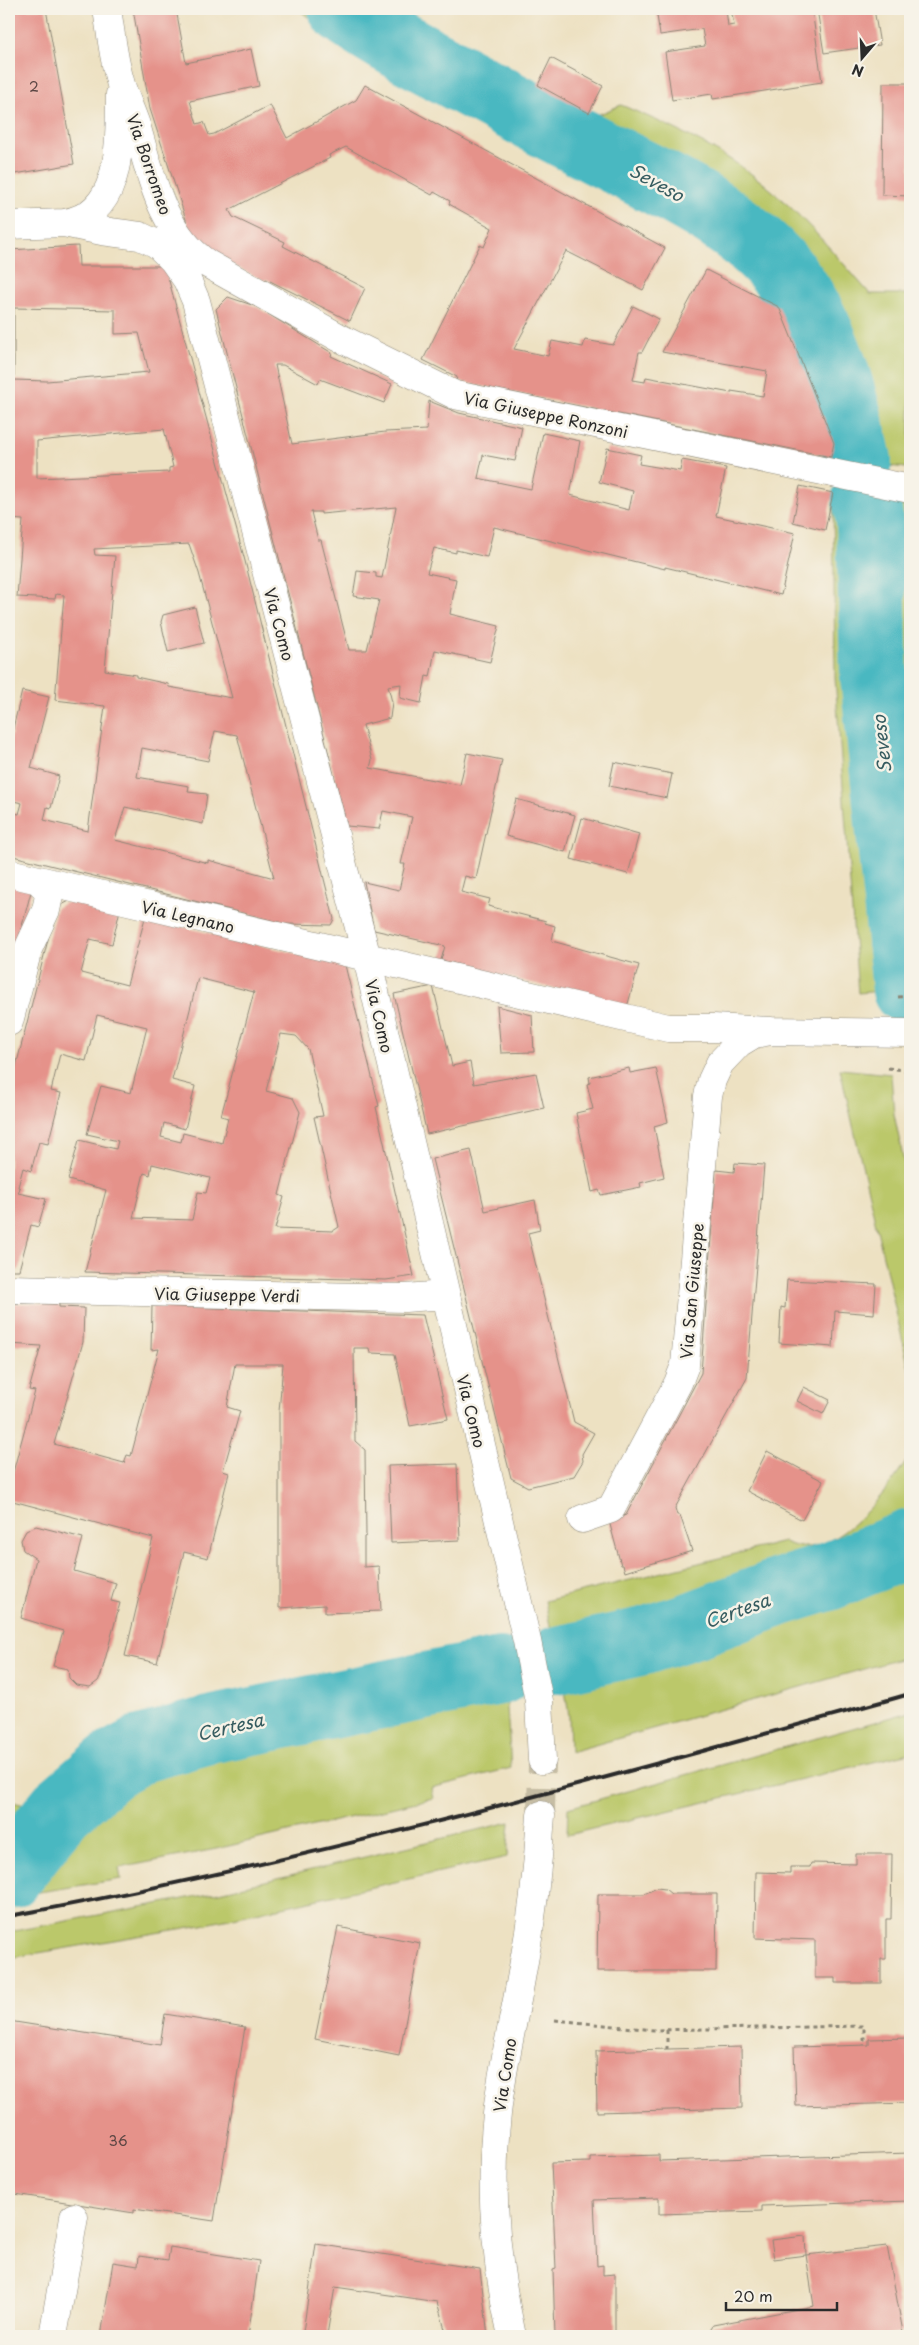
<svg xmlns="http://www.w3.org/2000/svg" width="919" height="2345" viewBox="0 0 919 2345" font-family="'Playpen Sans',sans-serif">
  <rect width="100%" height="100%" fill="#f7f3e8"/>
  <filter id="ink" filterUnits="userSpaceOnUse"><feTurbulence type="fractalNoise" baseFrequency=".02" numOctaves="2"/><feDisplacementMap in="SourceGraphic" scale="10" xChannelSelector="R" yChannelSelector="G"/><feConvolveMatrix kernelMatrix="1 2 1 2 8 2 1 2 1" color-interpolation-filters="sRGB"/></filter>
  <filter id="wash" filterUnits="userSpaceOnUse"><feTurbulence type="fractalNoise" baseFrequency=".0096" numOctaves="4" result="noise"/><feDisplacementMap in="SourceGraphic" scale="20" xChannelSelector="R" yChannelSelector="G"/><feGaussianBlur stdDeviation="1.12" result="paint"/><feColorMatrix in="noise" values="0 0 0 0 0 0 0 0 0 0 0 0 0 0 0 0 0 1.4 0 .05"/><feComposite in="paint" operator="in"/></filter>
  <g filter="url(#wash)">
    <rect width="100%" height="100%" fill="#ede1c2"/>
    <!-- green -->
    <path fill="#bbc86a" stroke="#737a4a" d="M298 9H313L365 53 403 81 325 31Z
      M621 105C664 123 708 143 746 170 794 204 832 251 870 294H910V464L907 468 888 466 878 417 868 385 837 308 810 260 787 232 760 206 725 186 693 173 588 119Z
      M836 491 842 493 848 608 872 816 873 844 871 922 881 967 882 991 858 993 835 677 833 493Z
      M892 503 910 507V792L897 685V582L892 540Z
      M840 1069 891 1074 894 1114 910 1191V1373Z
      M910 1455V1514L877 1531 832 1561 766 1577 552 1636 545 1601 784 1542C790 1544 796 1547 803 1547 842 1550 893 1485 910 1455Z
      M910 1567V1656L570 1752 569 1716 564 1684 649 1665Z
      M506 1693 511 1768 431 1788 433 1798 216 1849 119 1868 121 1879 27 1894C77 1824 107 1783 192 1752Z
      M910 1712V1753L567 1835 568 1808Z
      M9 1801 29 1806 9 1836Z
      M510 1822 507 1857 202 1925 9 1958V1932L220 1892Z"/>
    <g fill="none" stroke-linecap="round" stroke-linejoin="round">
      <!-- river -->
      <path stroke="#49b8c1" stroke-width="68" d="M342 9C374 33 410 51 445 70 500 100 554 129 609 157 675 191 751 224 795 288 830 340 845 399 858 460
        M866 498 870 523 874 677 906 990
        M558 1660 644 1641 696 1624 780 1592 828 1577 910 1543
        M9 1875 61 1809 112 1765 141 1749 209 1730 500 1671"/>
    </g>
    <g id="blocks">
      <!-- building -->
      <path fill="#e5928a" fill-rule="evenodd" d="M9 9H46L74 164 9 175Z
        M133 9H176L186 63 251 49 259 86 190 101 197 124 204 122 209 135 214 134 270 105 287 138 356 100 365 85 665 248 643 290 566 251 514 349 548 356 552 341 583 347 585 340 613 345 633 306 659 319 642 352H639L633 380 645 382 646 377 731 393V391L763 396 767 371 662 352 706 270 779 307 834 443 831 457 456 381 457 377 423 360 480 245 484 247 492 228 449 204 450 201 434 192 432 195 346 147 329 155 330 158 229 210 233 217 285 242 283 246 365 288 350 321 266 279 265 281 202 250 192 238 150 109Z
        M656 9H726L728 26 734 25 731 9H812L822 82 713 99 712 94 672 100 665 52 705 46 702 29 660 35Z
        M817 9H874L880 45 824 53Z
        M551 58 603 86 589 113 538 85Z
        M883 83H910V196L882 195Z
        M78 246 79 266H165L245 561 334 919 331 925 287 924 9 855V812L19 814 22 803 9 800V745L22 691 49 697 31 768 59 776 51 808 47 807 44 820 88 831 105 706 55 700 64 595 56 594 55 599 17 597 23 520 9 519V250ZM14 308 115 310V334L139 333 149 372 47 381 14 380ZM164 429 173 467 169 468V472L37 478V441ZM189 544 199 573 232 698 169 687 168 684 136 677V675L105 670 115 556 95 555 94 549ZM215 731 237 735 274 878 208 860V863L115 840 125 807 203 824 207 794 188 792 189 786 137 777 142 748 208 761Z
        M228 297 255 306 332 353 331 356 392 384 384 403 320 379 318 384 283 365H275L292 444 385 432 427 430 429 401 459 413 522 427 515 461 483 455 478 478 531 489 543 433 580 441 570 495 629 510 633 491 599 482 607 448 641 455 639 464 680 471 682 460 726 468 716 516 795 533 781 595 665 567V569L494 527 487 557 456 550V553L434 548 427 573 456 579 450 614 499 626 490 662 435 650 430 677 426 676 421 703 400 698 401 684 388 686 392 702 390 718 363 725 372 760 370 768 460 785 467 753 502 760 476 879 465 876 461 892 490 899 488 906 546 921 545 923 555 926 552 941 639 965 627 1007 441 960 445 946 374 930 364 882 399 890 405 864H401L412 817 383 811 379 829 347 826 216 309ZM396 507 382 578 376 577V573L357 571 353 596 379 600 367 650H349L321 540H318L311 512H321V514Z
        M800 486 833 493 825 530 793 522Z
        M195 607 204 643 168 652 161 622 163 615Z
        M614 762 672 774 667 798 609 786Z
        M516 799 575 815 565 852 506 836Z
        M582 818 639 834 628 874 571 859Z
        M9 882 32 888 9 975Z
        M73 899 120 910 112 944 90 939 81 973 127 985 145 918 345 965 379 1106 376 1107 414 1276 386 1280 85 1272 106 1190 68 1180 79 1140 116 1149 118 1141 87 1134 101 1086 131 1093 147 1027 97 1015 86 1061 60 1054 51 1091 61 1093 48 1144 39 1142 31 1171 23 1168 18 1187 20 1188 18 1193 46 1199 38 1227 31 1225 19 1270H9V1094L56 908ZM198 978 254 992 221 1116 228 1118 222 1143 183 1133 181 1142 161 1137 164 1123 185 1129 195 1086 172 1080ZM281 1034 296 1036 308 1049 323 1116 314 1117 339 1227 333 1231 275 1229 284 1197 279 1195 300 1112 293 1098 266 1091ZM152 1164 210 1178 206 1193 198 1192 192 1220 133 1218 144 1173 150 1175Z
        M433 986 452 1066 470 1062 474 1084 536 1073 544 1108 427 1134 394 994Z
        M497 1006 532 1015 534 1052 501 1053Z
        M629 1068 630 1073 656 1068 668 1122 654 1126 664 1177 640 1183 641 1187 601 1195 599 1190 592 1192 576 1113 593 1109 587 1084 590 1083 589 1077Z
        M471 1150 485 1211 535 1200 540 1230 528 1233 574 1422 594 1433 582 1454 583 1461 574 1476 528 1487 511 1478 432 1159Z
        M735 1163 764 1165 747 1378 675 1508 677 1515H680L692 1551 625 1572 623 1565H621L609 1521 626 1515 701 1373 716 1170 734 1172Z
        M787 1280 876 1284 874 1314 835 1311 833 1347 779 1343 781 1307 785 1308Z
        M9 1303 59 1304V1307L84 1308 83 1342 54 1444 124 1463 127 1455 131 1456 159 1349 151 1350 152 1306 423 1315 448 1419 410 1426 395 1354 370 1353 369 1348H354L355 1441 365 1450 366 1536 364 1537V1567L379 1566 381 1611 325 1613V1605L279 1608V1412L283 1364H235L227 1407 240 1411 223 1471 229 1473 208 1558 184 1552 157 1663 125 1656 153 1538 9 1500V1487L35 1391 29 1390 41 1346 9 1344Z
        M804 1387 830 1400 823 1414 797 1401Z
        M767 1451 823 1481 802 1520 747 1491Z
        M457 1464 460 1540 391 1543 388 1466Z
        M36 1526 83 1538 74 1571 116 1583 111 1601 120 1603 101 1675 98 1681 90 1687 76 1685 69 1678 68 1669 53 1666 63 1631 21 1618 36 1559 23 1550 21 1540 26 1531Z
        M856 1854H892L891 1919H886V1959H881V1983H835V1978H815V1940L755 1938 756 1872 790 1873V1867H810L811 1863 856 1864Z
        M657 1888 665 1889 671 1894H717L716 1971H597L598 1894H644Z
        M338 1927 420 1943 399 2056 315 2039Z
        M165 2014 245 2027 214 2221 134 2209V2213L9 2193V2021L160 2045Z
        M910 2038V2103L796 2106 794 2047 869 2045V2039Z
        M741 2047 742 2108 597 2112 596 2051Z
        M910 2153V2201L762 2206V2211L659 2214V2198L594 2200 597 2266 603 2265V2275L615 2274V2336H555L553 2269 556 2268 551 2163 590 2162V2157L659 2155V2161Z
        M805 2236 806 2255 774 2259 771 2240Z
        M316 2244 480 2269 488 2336H447L437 2302 335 2287 327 2335 303 2332Z
        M887 2246 903 2332 880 2336H701L707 2334 713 2325 814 2306 806 2255Z
        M170 2247 259 2261 248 2336H101L113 2262 138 2266 139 2256 168 2260Z"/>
    </g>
  </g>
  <g filter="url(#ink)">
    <use href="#blocks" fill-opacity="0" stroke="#8c8676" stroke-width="1"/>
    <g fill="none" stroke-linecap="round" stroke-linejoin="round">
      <!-- street-tunnel -->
      <path stroke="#c6bda4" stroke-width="28" stroke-dasharray="28 14" stroke-linecap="butt" d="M541 1815 542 1760"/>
      <!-- street casing -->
      <g stroke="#8c8676" stroke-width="29">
        <path id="street" d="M107 9C111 33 113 57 120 81 124 97 132 112 137 128 151 177 163 234 208 264L340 338 455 395 910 489
          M64 223C124 214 119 141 120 94
          M9 225 64 223 102 231 140 236 157 244 173 260 187 280 196 301 367 958 527 1641 539 1701 542 1760
          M9 873 668 1028H713L771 1031
          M9 1022 28 949 46 910 49 896 47 889 39 881
          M9 1289 405 1298 445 1295
          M582 1519 611 1509 678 1383 685 1365 708 1096 712 1080 720 1063 739 1043 754 1034 771 1031 910 1033
          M53 2336 74 2217
          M512 2336C496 2265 489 2187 497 2114 502 2067 514 2020 522 1973 532 1921 538 1868 541 1815"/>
      </g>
      <!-- path -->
      <path stroke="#8c8676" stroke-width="3" stroke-dasharray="4 4" stroke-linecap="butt" d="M898 997 910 996
        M888 1068 910 1071
        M555 2020 654 2030 864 2026V2045
        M667 2030V2049"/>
      <!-- street -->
      <use href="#street" stroke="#fff" stroke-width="28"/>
      <!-- rail -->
      <path stroke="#2b2b2b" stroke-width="4" d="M9 1916C314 1861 612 1776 910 1694"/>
    </g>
  </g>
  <g text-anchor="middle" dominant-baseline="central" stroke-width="5" stroke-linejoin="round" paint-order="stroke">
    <!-- number labels -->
    <g font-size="14" fill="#5a4543">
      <text x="34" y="86">2</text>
      <text x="118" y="2140">36</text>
    </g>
    <!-- street labels -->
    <g font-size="16" fill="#2b2b2b" stroke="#f7f3e8">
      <text transform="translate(150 164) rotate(71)">Via Borromeo</text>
      <text transform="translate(546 414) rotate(12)">Via Giuseppe Ronzoni</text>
      <text transform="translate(280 624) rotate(75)">Via Como</text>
      <text transform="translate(188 916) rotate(13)">Via Legnano</text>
      <text transform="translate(380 1016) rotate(77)">Via Como</text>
      <text transform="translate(691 1291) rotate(-85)">Via San Giuseppe</text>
      <text transform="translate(227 1294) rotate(1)">Via Giuseppe Verdi</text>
      <text transform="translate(472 1411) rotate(76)">Via Como</text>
      <text transform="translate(504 2075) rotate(-81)">Via Como</text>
    </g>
    <!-- water labels -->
    <g font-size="18" font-style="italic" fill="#365c60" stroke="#f7f3e8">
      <text transform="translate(657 182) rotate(29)">Seveso</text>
      <text transform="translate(881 744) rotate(-96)">Seveso</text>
      <text transform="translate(737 1610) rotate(-20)">Certesa</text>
      <text transform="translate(230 1726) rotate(-13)">Certesa</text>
    </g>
  </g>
  <!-- margin -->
  <rect width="919" height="2345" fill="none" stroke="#f7f3e8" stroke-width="30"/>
  <!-- north arrow -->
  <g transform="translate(862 58) rotate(199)" stroke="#f7f3e8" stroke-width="4" paint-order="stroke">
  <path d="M0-4L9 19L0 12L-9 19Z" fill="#2b2b2b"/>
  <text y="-8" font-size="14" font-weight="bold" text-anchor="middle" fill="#2b2b2b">N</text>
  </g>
  <!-- scale -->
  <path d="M726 2302v8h111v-8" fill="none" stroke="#2b2b2b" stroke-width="2.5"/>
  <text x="734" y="2302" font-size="15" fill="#2b2b2b" stroke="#f7f3e8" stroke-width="4" paint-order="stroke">20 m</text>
</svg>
